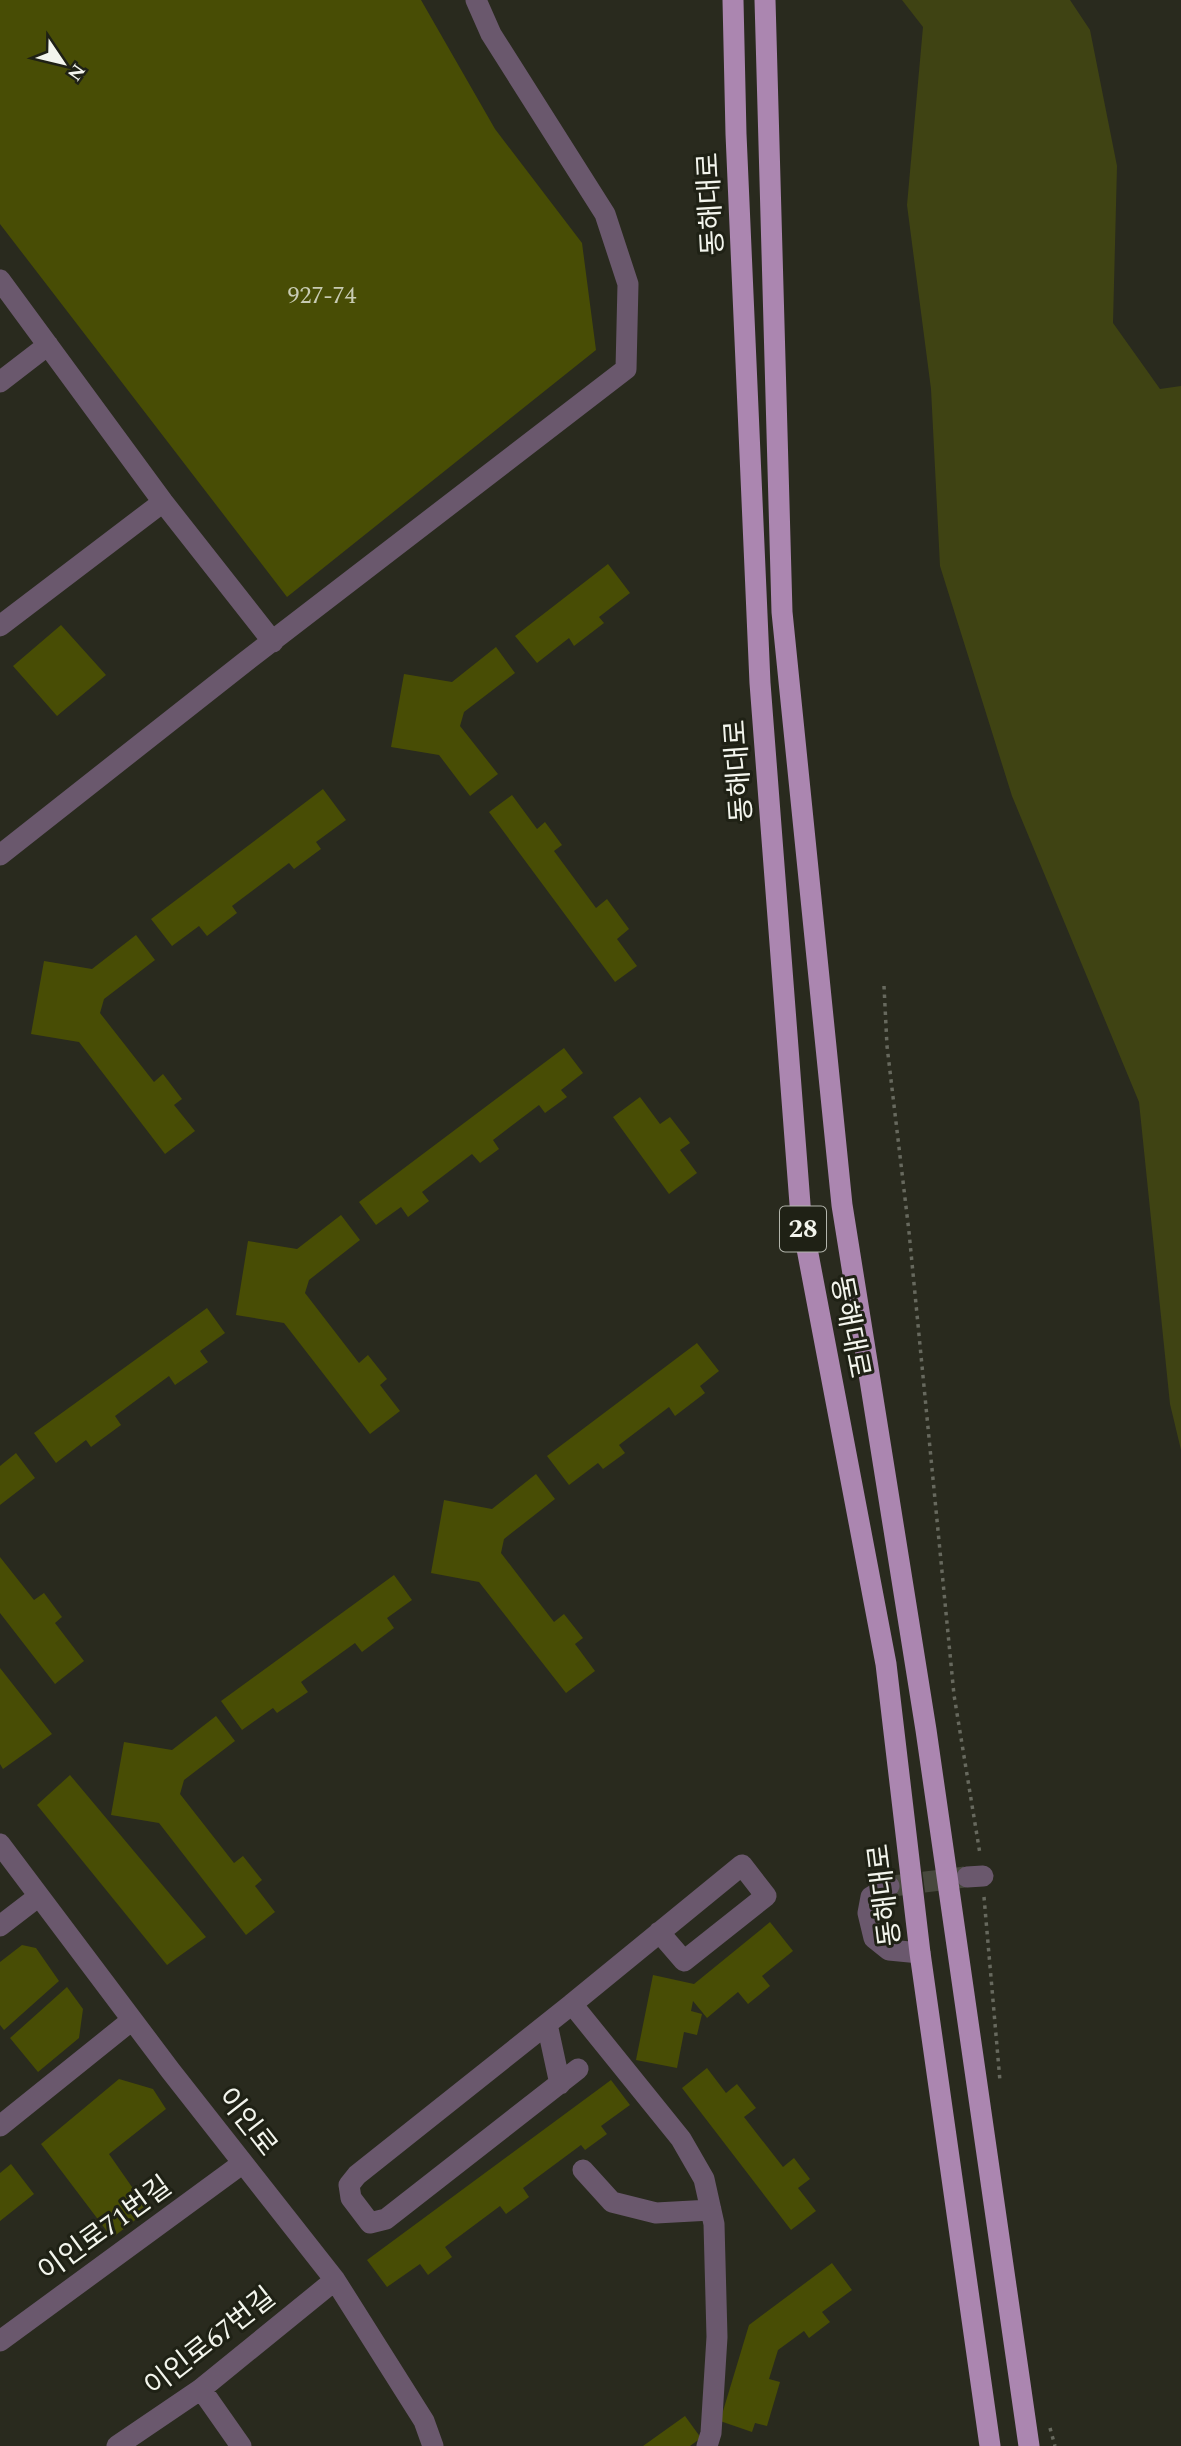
<svg xmlns="http://www.w3.org/2000/svg" width="1181" height="2446" viewBox="0 0 1181 2446" font-family="Spectral,'Noto Sans KR',serif">
  <rect width="100%" height="100%" fill="#292a1e"/>
  <!-- green -->
  <path fill="#3f4313" d="M902 0H1070L1090 30 1117 166 1113 323 1160 389 1181 386V1450L1170 1404 1139 1102 1012 796 940 566 931 389 907 205 923 27Z"/>
  <!-- building -->
  <path fill="#484d05" d="M0 0H421L495 129 582 243 596 350 287 597 0 224Z
    M608 564 630 593 599 617 604 623 574 646 569 638 537 663 515 636Z
    M61 625 106 675 57 716 13 666Z
    M496 647 515 673 464 712 460 726 498 774 470 796 439 755 391 747 404 674 452 682Z
    M323 789 346 820 316 842 321 849 294 869 289 863 232 906 237 913 207 936 199 926 172 946 151 919Z
    M512 795 537 829 545 822 562 845 554 851 596 908 607 899 629 929 617 939 637 966 615 982 489 812Z
    M136 935 155 960 104 999 100 1013 154 1082 163 1074 182 1099 174 1105 195 1131 165 1154 79 1042 31 1034 44 961 92 969Z
    M564 1048 583 1073 561 1090 567 1097 545 1113 539 1105 493 1140 499 1149 480 1163 472 1154 422 1192 429 1201 408 1217 401 1207 376 1225 359 1202Z
    M640 1097 660 1124 670 1117 690 1143 680 1150 697 1173 669 1194 613 1117Z
    M341 1215 360 1240 309 1280 305 1293 359 1363 368 1355 387 1379 380 1385 400 1411 370 1434 284 1323 236 1315 248 1241 297 1249Z
    M207 1308 225 1333 200 1351 208 1362 175 1385 169 1376 115 1416 121 1425 91 1447 86 1440 56 1463 34 1433Z
    M697 1343 719 1371 700 1386 705 1393 675 1416 669 1407 619 1445 625 1453 603 1469 598 1463 569 1485 547 1456Z
    M16 1453 35 1478 0 1505V1466Z
    M536 1474 555 1499 504 1539 501 1553 554 1622 564 1614 583 1638 575 1644 595 1671 566 1693 479 1582 431 1573 444 1500 492 1509Z
    M0 1557 34 1600 44 1593 62 1617 55 1623 84 1661 55 1684 0 1613Z
    M394 1575 412 1600 387 1618 394 1628 362 1652 355 1643 301 1682 308 1692 277 1713 273 1708 242 1730 221 1701Z
    M0 1668 52 1734 3 1769 0 1764Z
    M216 1716 235 1741 184 1780 180 1794 234 1863 243 1856 262 1880 255 1886 275 1912 246 1935 159 1823 111 1815 124 1742 172 1750Z
    M70 1775 206 1937 167 1965 37 1805Z
    M770 1922 793 1951 762 1976 770 1986 748 2004 738 1992 707 2018 693 2001 691 2011 702 2014 697 2035 684 2032 677 2068 636 2060 653 1975 694 1984Z
    M22 1945 36 1948 59 1981 4 2030 0 2025V1962Z
    M67 1987 83 2009 79 2038 38 2072 10 2038Z
    M707 2068 726 2093 737 2084 756 2108 744 2117 783 2167 794 2158 810 2179 798 2188 816 2211 791 2230 682 2088Z
    M119 2079 153 2089 166 2109 109 2154 148 2210 112 2238 41 2144Z
    M611 2080 630 2105 601 2126 607 2134 585 2150 581 2145 523 2188 529 2197 506 2214 500 2206 445 2247 452 2257 428 2275 420 2264 387 2287 367 2260Z
    M11 2164 34 2194 0 2221V2173Z
    M832 2263 852 2290 822 2312 830 2322 809 2338 804 2331 778 2350 769 2379 780 2382 767 2426 755 2423 752 2432 720 2421 749 2325Z
    M685 2416 701 2438 690 2446H643Z"/>
  <g fill="none" stroke-linecap="round" stroke-linejoin="round">
    <!-- minor-tunnel -->
    <path stroke="#47483d" stroke-width="21" stroke-dasharray="21 10" stroke-linecap="butt" d="M893 1886 965 1877"/>
    <!-- path -->
    <path stroke="#67695e" stroke-width="3.5" stroke-dasharray="3.5 5" stroke-linecap="butt" d="M884 986 887 1046 909 1232 954 1695 980 1854
      M984 1897 1000 2081
      M1050 2428 1055 2446"/>
    <!-- minor -->
    <path stroke="#6a586d" stroke-width="21" d="M0 280 163 502 273 642
      M0 382 48 345
      M0 626 163 502
      M0 855 245 662 626 369 628 284 605 214 491 34 476 0
      M0 1844 170 2070 335 2280 424 2421 433 2446
      M967 1877 983 1876
      M889 1886 871 1897 868 1913 874 1938 889 1950 920 1953
      M0 1926 39 1896
      M659 1932 684 1961 766 1896 742 1865 572 2004 681 2139 704 2179 714 2224 717 2337 711 2433 707 2446
      M572 2004 357 2175 349 2185 351 2198 370 2223 386 2219 578 2069
      M547 2024 560 2084
      M0 2126 132 2020
      M583 2170 612 2202 656 2213 711 2210
      M0 2341 243 2163
      M201 2389 241 2446
      M117 2446 201 2389 335 2280"/>
    <!-- major -->
    <path stroke="#ab86b0" stroke-width="21" d="M733 0 736 134 760 683 801 1217 886 1664 920 1953 990 2446
      M765 0 782 612 842 1205 926 1730 1029 2446"/>
  </g>
  <g text-anchor="middle" dominant-baseline="central" stroke-width="6" stroke-linejoin="round" paint-order="stroke">
    <!-- number labels -->
    <g font-size="24" fill="#c8cbb3">
      <text x="322" y="296">927-74</text>
    </g>
    <!-- shield labels -->
    <rect fill="#1f2115" stroke="#b3b5ac" stroke-width="2" x="780" y="1206.5" width="46" height="45" rx="5"/>
    <g font-size="26" font-weight="bold" fill="#f3f5ed">
      <text x="803" y="1229">28</text>
    </g>
    <!-- street labels -->
    <g font-size="28" fill="#f3f5ed" stroke="#1f2115">
      <text transform="translate(711 204) rotate(-93)">동해대로</text>
      <text transform="translate(739 771) rotate(-94)">동해대로</text>
      <text transform="translate(850 1327) rotate(79)">동해대로</text>
      <text transform="translate(885 1895) rotate(-97)">동해대로</text>
      <text transform="translate(247 2122) rotate(52)">이인로</text>
      <text transform="translate(105 2229) rotate(-36)">이인로71번길</text>
      <text transform="translate(210 2342) rotate(-38)">이인로67번길</text>
    </g>
  </g>
  <!-- north arrow -->
  <g transform="translate(63 63) rotate(125)" stroke="#1f2115" stroke-width="5" paint-order="stroke">
  <path d="M0-5L12 26L0 18L-12 26Z" fill="#f3f5ed"/>
  <text y="-10" font-size="19" font-weight="bold" text-anchor="middle" fill="#f3f5ed">N</text>
  </g>
</svg>
